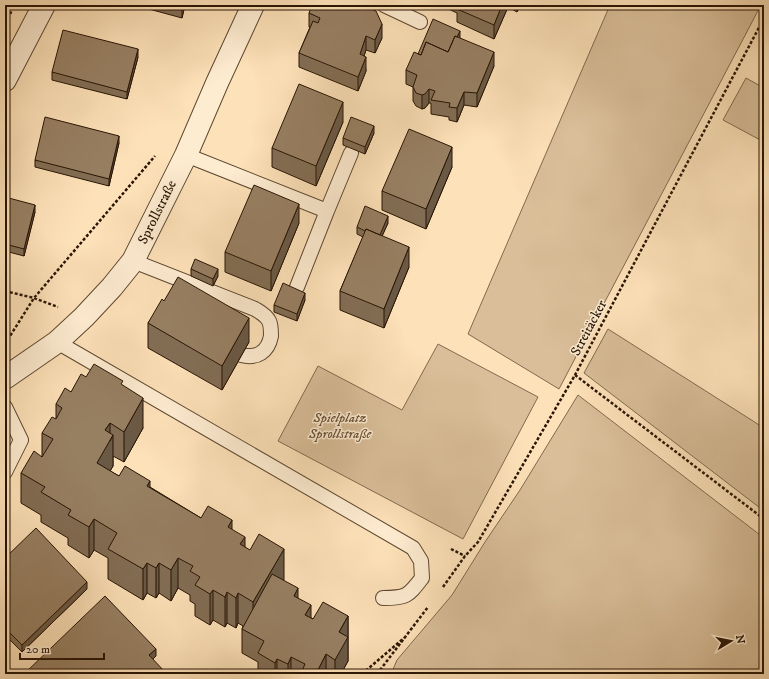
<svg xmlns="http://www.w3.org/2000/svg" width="769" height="679" viewBox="0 0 769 679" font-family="'IM FELL DW Pica',serif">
  <rect width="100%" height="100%" fill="#fde1b8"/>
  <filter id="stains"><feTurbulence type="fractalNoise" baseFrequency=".005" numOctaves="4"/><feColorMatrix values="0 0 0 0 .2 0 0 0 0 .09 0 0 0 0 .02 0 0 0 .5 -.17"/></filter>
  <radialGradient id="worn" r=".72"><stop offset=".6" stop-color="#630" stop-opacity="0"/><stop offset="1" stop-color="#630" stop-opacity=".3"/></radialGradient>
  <!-- green -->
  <path fill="#d9be99" stroke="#806a4e" d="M610 5H761L559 389 468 334Z
    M746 78 764 88V142L723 120Z
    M608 329 764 428V511L584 373Z
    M438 344 538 397 463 539 278 441 318 366 402 410Z
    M578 395 764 538V674H391L397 660 452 595 485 542 520 490Z"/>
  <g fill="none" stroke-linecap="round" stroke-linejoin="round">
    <!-- service casing -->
    <g stroke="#5d4831" stroke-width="16">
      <path id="service" d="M384 5 420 22
        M186 155 327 211 297 287
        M327 211 351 153
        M133 261 255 309C260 312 266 315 269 321 271 325 271 331 271 336 268 352 257 359 241 355
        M57 342 413 548 421 561 422 578C408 596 407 598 383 598
        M5 407 21 440 5 472"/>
    </g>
    <!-- minor casing -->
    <g stroke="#5d4831" stroke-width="24">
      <g id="minor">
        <path d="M5 80 44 5"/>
        <path id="s1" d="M5 378 57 342 84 317 112 287 133 261 186 155 217 83 253 5"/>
      </g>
    </g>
    <!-- path -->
    <path stroke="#281504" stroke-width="2.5" stroke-dasharray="3 2" stroke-linecap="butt" d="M5 11 12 13
      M5 291 34 298 58 307
      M5 344 34 298 155 156
      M575 375 764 519
      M451 549 465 556
      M443 587 465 556 478 542 575 375 764 18
      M362 674 404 638
      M377 674 428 607"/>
    <!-- service -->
    <use href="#service" stroke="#feecd1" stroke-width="14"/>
    <!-- minor -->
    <use href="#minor" stroke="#feecd1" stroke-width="22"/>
  </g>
  <!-- wall -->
  <path fill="#826d54" stroke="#281504" d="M134 5H185L182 18Z
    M440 5H520L517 12 508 7 494 39 457 22V13Z
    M309 13 382 38 375 53 366 50 364 56 366 71 358 91 299 67V53L310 27H309Z
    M460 38 494 66 477 107 464 105 457 122 449 120V117L431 114V103H429L425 108 422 109 416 106 413 101V87L406 84V70L418 54Z
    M138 57 127 99 52 80V72Z
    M343 122 316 186 272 167V148Z
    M374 133 365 154 343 145V138Z
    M119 143 109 186 35 167V160Z
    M452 167 426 229 382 210V191Z
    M5 197 35 212 24 256 5 251Z
    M299 223 271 291 225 272V252Z
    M388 223 382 236 409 267 384 328 340 310V291L363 237 357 234V227Z
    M191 269 218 276 213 286 191 276Z
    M305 300 297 321 274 312V305Z
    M164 301 249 342 222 390 148 348V323Z
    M86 377 123 386 143 428 124 462 113 456V466L110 471 119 476 150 487 201 518 232 530 245 547 283 580 298 598 311 618 313 619 348 616V661L341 674H258V662L242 653V629L243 626 238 623 236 628 227 623 225 627 213 620 210 625 195 616V604L190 601V595L178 588 171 601 159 593 156 598 147 593 143 600 108 579V558L94 550 89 558 68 545V538L41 522V515L21 503V473L42 456V433L56 419V404L71 392Z
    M5 558 87 589 22 652 5 635Z"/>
  <!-- shaded-wall -->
  <path fill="#6a5945" stroke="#281504" d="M183 5H185L182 18V10Z
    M502 5H508V7L494 39V25Z
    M517 5H520L517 12Z
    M382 24V38L375 53V40Z
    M460 31V38L448 58Z
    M366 36V50L360 68V54Z
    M138 49V57L127 99V92Z
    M494 52V66L477 107V93Z
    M366 57V71L358 91V77Z
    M429 89V103L425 108 422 109V95Z
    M464 92V105L457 122V108Z
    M343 102V122L316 186V166Z
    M374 126V133L365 154V147Z
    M119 136V143L109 186V179Z
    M452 147V167L426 229V209Z
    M299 204V223L271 291V271Z
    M35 205V212L24 256V249Z
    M388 216V223L379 243V236Z
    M409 247V267L384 328V309Z
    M218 269V276L213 286V279Z
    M305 293V300L297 321V314Z
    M249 318V342L222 390V366Z
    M143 398V428L124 462V432Z
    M110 423V441L113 435V466L97 494V463L105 430Z
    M150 481V511L147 486Z
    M94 519V550L89 558V527Z
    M232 520V550L228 527Z
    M245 537V567L240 544Z
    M284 549V580L253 632V602Z
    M178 558V588L171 601V570Z
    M147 563V593L143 600V569Z
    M159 563V593L156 598V568Z
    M87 582V589L22 652V645Z
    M298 588V613L294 596Z
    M213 590V620L210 625V594Z
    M227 592V623L225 627V597Z
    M238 593V623L236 628V598Z
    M311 605V629L305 615Z
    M348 616V661L341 674H335V660L339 632Z
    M156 649V656L149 663V655Z
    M326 654V674H316Z
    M291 657V674H288V664Z
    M277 659V674H275V663Z"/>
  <!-- building -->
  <path fill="#977f62" stroke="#281504" d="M161 5H183L182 10Z
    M312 5H361L376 11 382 24 375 40 366 36 360 54 366 57 358 77 299 53 313 21 318 23 320 18 309 13Z
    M458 5H502L494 25 457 9Z
    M433 19 460 31 457 37 455 36 448 52 426 42 421 55 418 54Z
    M63 30 138 49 127 92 52 72Z
    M455 36 494 52 477 93 464 92 457 108 449 107 450 103 431 100 435 91 429 89 425 94 422 95 416 93 413 87 417 75 406 70 414 52 421 55 426 42 448 52Z
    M299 84 343 102 316 166 272 148Z
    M45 117 119 136 109 179 35 160Z
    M351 117 374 126 365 147 343 138Z
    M409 129 452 147 426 209 382 191Z
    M254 185 299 204 271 271 225 252Z
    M5 197 35 205 24 249 5 244Z
    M365 206 388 216 380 235 366 229 365 231 357 227Z
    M366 229 409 247 384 309 340 291Z
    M195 259 218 269 213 279 191 269Z
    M178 277 249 318 222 366 148 323 162 299 164 301Z
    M283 283 305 293 297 314 274 305Z
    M94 364 123 381 121 384 143 398 124 432 110 423 105 430 113 435 97 463 119 476 125 466 150 481 147 486 201 518 208 506 232 520 228 527 245 537 240 544 250 550 259 534 284 549 253 602 238 593 236 598 227 592 225 597 213 590 210 594 195 585 200 577 190 571 193 566 178 558 171 570 159 563 156 568 147 563 143 569 108 549 117 533 94 519 89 527 68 515 71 510 41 492 45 487 21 473 34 451 42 457 53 439 42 433 52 417 56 419 62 408 56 404 65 388 71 392 81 374 86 377Z
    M36 528 87 582 22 645 5 628V558Z
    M272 574 298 588 294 596 311 605 305 615 313 619 323 602 348 616 339 632 348 637 335 660 326 654 316 674H308L302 671 305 664 291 657 288 664 277 659 275 663 258 653 264 641 242 629Z
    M105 596 156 649 149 655 165 672 163 674H24Z"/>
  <g text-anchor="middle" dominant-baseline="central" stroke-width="3" stroke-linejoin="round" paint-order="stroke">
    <!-- street labels -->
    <g font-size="14" fill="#281504" stroke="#feecd1">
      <text stroke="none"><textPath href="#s1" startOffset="229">Sprollstraße</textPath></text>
      <text transform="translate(589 328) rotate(-62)">Streitäcker</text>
    </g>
    <!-- park labels -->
    <g font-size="14" font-style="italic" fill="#665038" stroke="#feecd1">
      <text x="340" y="418">Spielplatz<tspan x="340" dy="16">Sprollstraße</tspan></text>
    </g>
  </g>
  <!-- margin -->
  <rect width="769" height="679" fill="none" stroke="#fde1b8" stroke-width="20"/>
  <rect x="6" y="6" width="757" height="667" fill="none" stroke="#281504" stroke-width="2"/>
  <rect x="10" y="10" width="749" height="659" fill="none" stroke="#281504"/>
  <!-- north arrow -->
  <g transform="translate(731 641) rotate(80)" stroke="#feecd1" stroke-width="3" paint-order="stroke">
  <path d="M0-3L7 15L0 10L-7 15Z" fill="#281504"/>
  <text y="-6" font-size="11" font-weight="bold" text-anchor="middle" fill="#281504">N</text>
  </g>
  <!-- scale -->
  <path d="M20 653v6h84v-6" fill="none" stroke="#281504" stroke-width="2"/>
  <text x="26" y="653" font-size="12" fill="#281504" stroke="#feecd1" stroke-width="3" paint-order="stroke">20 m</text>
  <rect width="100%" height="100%" filter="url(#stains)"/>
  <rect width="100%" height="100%" fill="url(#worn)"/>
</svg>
